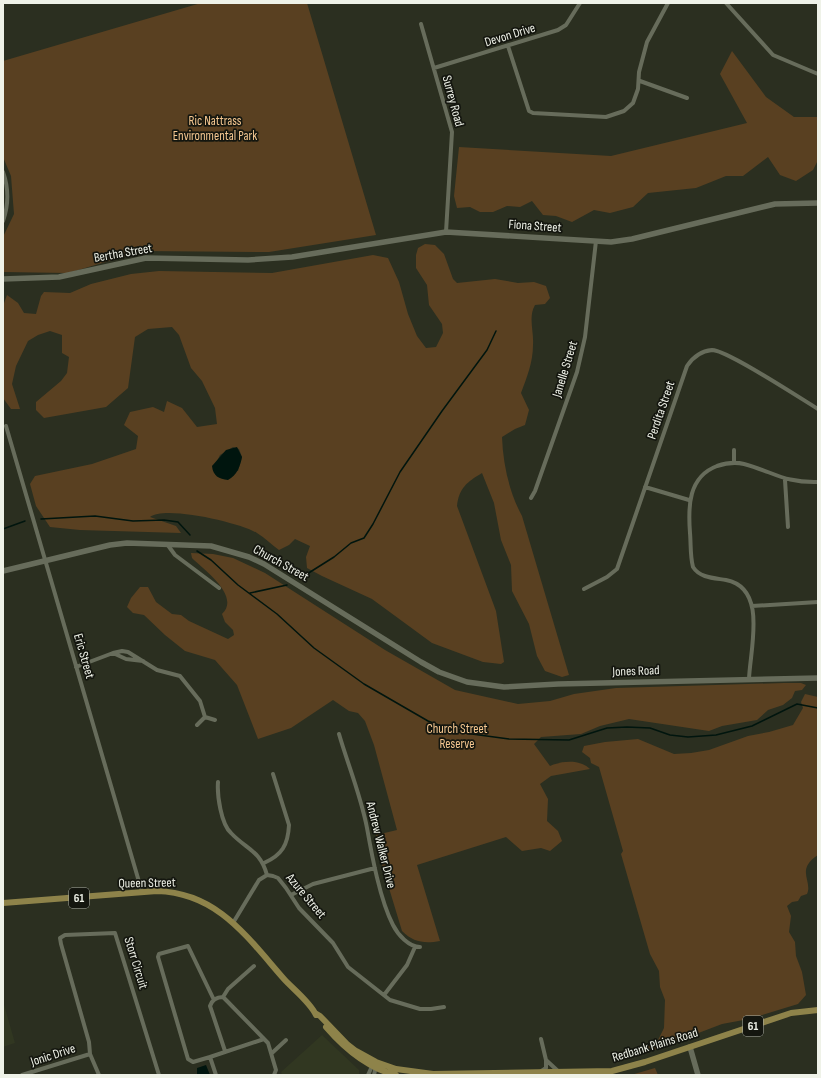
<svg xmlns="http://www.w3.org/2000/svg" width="821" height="1078" viewBox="0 0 821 1078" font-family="'Sofia Sans Condensed',sans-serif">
  <rect width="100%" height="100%" fill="#2b2f20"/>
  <!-- built -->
  <path fill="#313721" d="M3 1001 15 1043 3 1047Z
    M322 1035 359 1070V1075H282L281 1072Z"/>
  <!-- green -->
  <path fill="#594021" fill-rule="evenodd" d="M201 3H307L376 235 269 252 143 251 68 273 3 272V237L14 214 11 176 3 157V61Z
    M732 51 766 97 794 117H818V160L813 170 796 181 780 175 768 157 743 176H726L696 188 648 193 633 207 610 213 594 210 572 222 556 216 543 215 532 201 520 207 507 206 493 212H480L470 207 457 208 454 196 459 147 611 156 747 123 720 74Z
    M425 244 435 245 444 254 453 279 457 283 495 279 518 283 534 282 546 286 550 298 545 304 535 305C528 317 534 331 533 345 533 362 527 377 521 393L529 410 525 425 515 429 502 437C503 464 509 492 522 516L569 675 562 677 545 671 537 656 529 624 512 591 511 565 501 540 494 503 482 473C467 482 459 488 457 506L496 611 504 662 501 664 483 662 432 643 372 599 322 576 307 568 306 557 310 546 295 539 289 545 279 550C272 545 265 538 257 533 241 523 165 505 150 517L176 526 181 533 80 530 50 527 36 506 30 484 35 476 92 464 136 449 138 436 124 425 130 412 153 407 164 412 167 401 182 408 197 427 217 424 215 408 202 381 191 368 179 335 172 327 148 329 135 337 128 388 106 407 44 418 36 410V402L61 381 67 373 69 357 62 353V335L50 331 38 335 28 341 16 366 12 384 20 409H11L3 398V306L7 295 18 303 24 313 36 314 41 296 44 292 70 293 91 284 131 274 159 271 272 273 373 255 388 258 399 282 408 314 417 336 426 348 436 347 443 333 442 324 429 305 427 285 416 268V255L418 248ZM233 447 239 449 242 457 238 471 212 466 215 465 220 455Z
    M191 553 213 554 233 558 265 573 385 650 455 690 518 704 550 701 574 694 616 688 784 683H801L806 685 802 690 795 691 792 698 783 705 768 710 757 720 722 726 709 731 629 719 600 726 581 734 541 737 534 744 550 766C561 761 580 759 590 769L551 776 540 784 548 799 547 821 558 831 562 841 550 851 541 848 522 851 506 837 417 865 440 941C424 944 413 942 402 931L382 865 376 835 397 830 374 745 365 721 358 713 349 711 333 700 291 728 258 739 237 685 215 660 185 651 165 635 144 615 133 613 127 607 131 598 140 587H148L156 602 172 614 181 615 189 621 228 639 234 635 233 630 225 622 222 614C241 596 204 570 192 558Z
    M805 694 818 697V855C795 870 813 881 807 894L801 896 798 901 792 902 787 906 791 916 789 932 795 942 796 956 802 972 806 995 798 1004 749 1019 722 1024 654 1050 642 1052 640 1048 658 1040 664 1028 665 1000 660 987 659 971 650 954 621 854 623 851 599 767 591 763 590 758 582 752 584 746 605 742 638 739 674 754 691 753 709 750 748 736 769 732 793 725 803 708 801 702Z
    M655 1068 658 1075H631Z"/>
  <!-- water -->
  <path fill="#00150e" d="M237 447 242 457C240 467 237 475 228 480 219 479 213 476 212 466L226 450Z
    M206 1065 210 1075H197V1068Z"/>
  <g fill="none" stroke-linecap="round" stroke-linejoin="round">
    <!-- stream -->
    <path stroke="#00150e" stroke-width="1.5" d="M41 519 95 516 133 521 164 520 178 522 190 535
      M3 529 25 521
      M197 551 211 560 238 585 277 614 314 648 364 684 428 721 457 732 509 739 569 740 607 728 627 727 650 728 670 735 688 737 716 735 752 726 797 704 818 708
      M307 574 334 557 351 543 364 538 373 524 400 472 442 411 487 350 496 331
      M250 593 287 585"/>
    <!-- street -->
    <path stroke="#676c5b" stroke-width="4" d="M726 3 773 55 818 74
      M421 24 452 132 446 232
      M508 46 529 111 533 113 606 117 624 111 633 103 638 89 639 72 647 42 668 3
      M434 68 558 30 566 25 580 3
      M640 81 687 98
      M3 172C9 189 9 204 3 221
      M6 426 142 892
      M734 463V450
      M785 480 788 527
      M645 487 689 500
      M531 498 535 491 577 372 585 337 596 241
      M167 544 175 555 219 588
      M584 589 607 577 617 569 687 366C693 357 701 351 712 350 727 350 800 398 818 409
      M752 606 818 602
      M113 653 126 659 143 661
      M76 667 113 653 122 651 128 652 157 670 180 676 200 701 205 717
      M749 679C750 649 768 588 726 580 714 578 700 578 693 567 690 556 691 544 690 533 688 507 688 477 717 466 726 463 736 462 744 464 774 472 784 483 818 482
      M197 725 205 717 215 720
      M339 734C348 765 361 796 367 828 372 856 380 900 393 925 398 935 409 947 420 947
      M218 782C217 795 221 824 231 833 247 850 260 850 267 875
      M264 863C282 855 288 845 289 825L273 774
      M291 895 313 884 375 868
      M233 923 259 880 267 875 273 876 278 878 286 888 299 908 333 943 348 967 390 1000 420 1009H431L444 1007
      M384 995 407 965 415 947
      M223 997 228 989 254 966
      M214 1000 188 946 159 954 158 957 188 1059 193 1062 210 1057 216 1075
      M541 1039 546 1060
      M225 1051 210 1006C212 1000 216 997 223 997L227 1001 268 1043 276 1070 274 1075
      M272 1053 286 1040
      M210 1057 264 1039
      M540 1072 546 1068V1060L559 1072
      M22 1075 90 1054
      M99 1075 90 1054 89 1042 61 944 60 938 65 935 115 933 159 1075
      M368 1075 373 1064
      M374 1075 376 1066"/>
    <!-- secondary -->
    <path stroke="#676c5b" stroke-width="5.5" d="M3 279 59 277 146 258 248 260 292 257 446 232 611 242 632 239 775 204 818 203
      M3 571 110 545 127 543 211 546 249 557 264 564 421 662 439 672 467 682 504 687 558 684 818 678
      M690 1047 698 1075"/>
    <!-- primary -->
    <path stroke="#8e834a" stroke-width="6" d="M3 903 157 891C218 893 247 937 284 979 294 990 310 1002 316 1015
      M315 1013 320 1016 347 1044 356 1051 376 1062 396 1069 433 1074 612 1071 645 1062 791 1013 818 1010
      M326 1027C345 1049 367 1068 396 1075"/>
  </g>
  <g text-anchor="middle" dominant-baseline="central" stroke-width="3.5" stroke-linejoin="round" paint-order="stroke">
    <!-- shield labels -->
    <g fill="#14160f" stroke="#adb0a7" stroke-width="1">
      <rect x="69" y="888" width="20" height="20" rx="3"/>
      <rect x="743" y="1016" width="20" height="20" rx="3"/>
    </g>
    <g font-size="12" font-weight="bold" fill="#eff2e8">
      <text x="79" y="898">61</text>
      <text x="753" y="1026">61</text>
    </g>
    <!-- street labels -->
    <g font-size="13" fill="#eff2e8" stroke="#14160f">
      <text transform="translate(510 35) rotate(-17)">Devon Drive</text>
      <text transform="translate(453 101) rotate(75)">Surrey Road</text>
      <text transform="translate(535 226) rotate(4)">Fiona Street</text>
      <text transform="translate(123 253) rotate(-10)">Bertha Street</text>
      <text transform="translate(565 369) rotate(-73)">Janelle Street</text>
      <text transform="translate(661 410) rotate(-71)">Perdita Street</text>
      <text transform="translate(281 563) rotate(29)">Church Street</text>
      <text transform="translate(84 656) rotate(74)">Eric Street</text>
      <text transform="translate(636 671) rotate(-2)">Jones Road</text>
      <text transform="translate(381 845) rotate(76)">Andrew Walker Drive</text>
      <text transform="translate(147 883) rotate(-1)">Queen Street</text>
      <text transform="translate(306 896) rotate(50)">Azure Street</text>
      <text transform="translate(136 963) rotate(73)">Storr Circuit</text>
      <text transform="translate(655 1045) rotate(-17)">Redbank Plains Road</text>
      <text transform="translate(53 1055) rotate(-18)">Jonic Drive</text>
    </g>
    <!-- park labels -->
    <g font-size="13" fill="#f6c891" stroke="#14160f">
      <text x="215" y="121">Ric Nattrass<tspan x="215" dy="15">Environmental Park</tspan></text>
      <text x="457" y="729">Church Street<tspan x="457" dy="15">Reserve</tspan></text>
    </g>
  </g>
  <!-- border -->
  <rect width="821" height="1078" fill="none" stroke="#eff2e8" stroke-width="8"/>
</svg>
